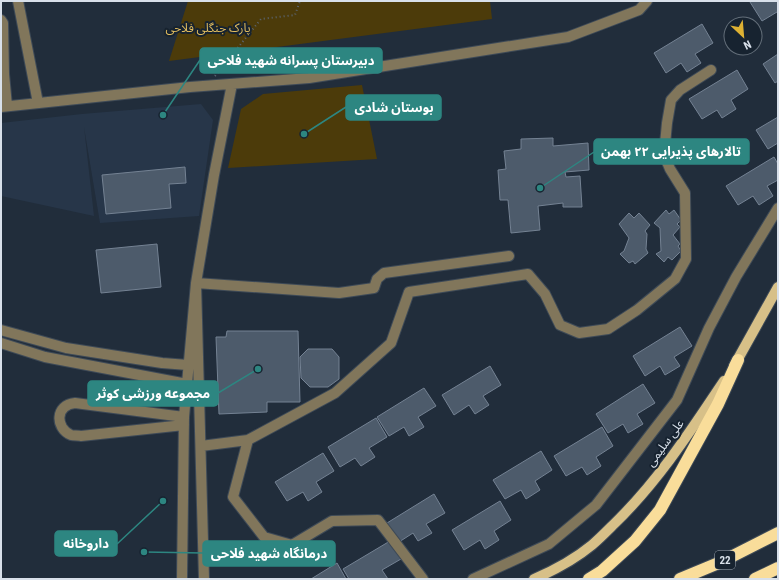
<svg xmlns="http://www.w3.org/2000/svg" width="779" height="580" viewBox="0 0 779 580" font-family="'Roboto Condensed','Noto Sans Arabic',sans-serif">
  <rect width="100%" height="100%" fill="#212d3b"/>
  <!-- built -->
  <path fill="#273649" d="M201 104 213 120 199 216 100 223 84 127 94 216 1 196V123L82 114Z"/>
  <!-- green -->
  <path fill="#4c3b0a" d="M188 1H490L492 19 169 61Z
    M362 85 377 159 228 168 241 109 263 94Z"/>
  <!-- building -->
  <path fill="#4d5b6b" stroke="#748293" d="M751 1H778V13L777 12 762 21 750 2Z
    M702 24 713 43 695 54 701 63 687 72 681 63 666 73 654 53Z
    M778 54V81L775 83 763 64Z
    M737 70 748 89 731 100 736 109 722 118 717 110 702 119 689 99Z
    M778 117V143L768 149 756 130Z
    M553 138V146L588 143 589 170 565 172 566 177 580 176 582 207H563V203L538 206 540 230 511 233 508 200H500L498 170 506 169 504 151 521 149V139Z
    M774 157 778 164V180L767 186 773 196 759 205 753 196 738 205 726 186Z
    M185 167 186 183 169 184 171 208 106 214 102 175Z
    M666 210 669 214 674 210 681 220 677 224 680 227 673 235 680 244 678 246 681 251 672 260 668 257 664 262 656 254 661 251 660 228 654 223Z
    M629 213 634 218 639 213 650 225 645 231 647 234 646 249 648 253 635 264 633 261 629 263 620 254 624 251 629 238 619 224Z
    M157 244 161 287 101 293 96 250Z
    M680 327 692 346 674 357 680 366 665 375 660 366 645 376 633 356Z
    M227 331H298L300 402H267V412L219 414 216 337H226Z
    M308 349H332L339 357V379L328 387H310L301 378 300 357Z
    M490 366 501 385 483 396 489 405 475 414 469 405 454 415 442 395Z
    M643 384 655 403 637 414 643 424 628 433 623 424 608 433 596 414Z
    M424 388 436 406 418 417 424 427 409 436 404 427 389 436 377 417Z
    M376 418 387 437 369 448 375 457 361 466 355 458 340 467 328 447Z
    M602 427 613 446 596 457 601 466 587 475 582 467 566 476 554 456Z
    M541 451 552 470 535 481 540 490 526 499 521 490 505 499 493 480Z
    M323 453 334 471 316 482 322 492 308 501 303 492 287 501 275 482Z
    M434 494 445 513 426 524 432 533 418 541 413 533 399 542 387 523Z
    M500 501 511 520 494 531 499 540 485 549 480 540 464 550 452 530Z
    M390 541 401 559 382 570 388 579H349L343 569Z
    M337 563 346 579H311Z"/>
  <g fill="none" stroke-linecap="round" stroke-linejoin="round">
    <!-- minor casing -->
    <g stroke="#3e4a57" stroke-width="12">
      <path id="minor" d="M18 1 38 103
        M1 20 3 23 4 74 7 106
        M232 84 214 175 196 283 339 293 374 288 377 279 384 273 509 256
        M1 107 190 87 309 78 568 37 639 10 647 1
        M1 330 66 348 162 363 188 365
        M1 343 45 357 187 384
        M184 425 81 436C78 435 74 436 71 435 55 428 55 405 75 403L184 417
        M201 446 248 440
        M182 579 184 417 196 283 204 579
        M423 579 378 520 332 521 292 545 264 537 233 497 248 440 335 393 391 343 409 292 528 274 545 294 560 325 579 333 608 329 637 310 675 279 686 259 685 193 670 169 664 155 667 123 671 100 680 90 711 70
        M473 579 549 544 596 505 677 400 709 328 736 277 778 208"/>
    </g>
    <!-- major casing -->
    <g stroke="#3e4a57" stroke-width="12">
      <path id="major" d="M734 366 778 287
        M534 579C555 570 575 559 592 545 599 539 606 532 612 526 657 483 690 432 724 381"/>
    </g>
    <!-- highway casing -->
    <g stroke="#3e4a57" stroke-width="14">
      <path id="highway" d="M589 579 602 571 635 541 660 510 718 404 738 360
        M680 579 721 562 778 533
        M755 579 778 568"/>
    </g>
    <!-- path -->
    <path stroke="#5c6673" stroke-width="2" stroke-dasharray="1 3" stroke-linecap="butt" d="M215 76 261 19 295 15 300 1"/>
    <!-- minor -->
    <use href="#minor" stroke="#81765b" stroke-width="10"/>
    <!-- major -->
    <use href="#major" stroke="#d7c088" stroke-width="10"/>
    <!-- highway -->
    <use href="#highway" stroke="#f9dd9a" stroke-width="12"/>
  </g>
  <g text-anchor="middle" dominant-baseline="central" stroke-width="4" stroke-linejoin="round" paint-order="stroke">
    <!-- shield labels -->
    <rect fill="#172330" stroke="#9ea7b2" stroke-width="1" x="715" y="551" width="20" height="18" rx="3"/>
    <g font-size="11" font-weight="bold" fill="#d8e0ea">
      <text x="725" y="560">22</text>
    </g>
    <!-- park labels -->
    <g font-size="12" fill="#e1bc5e" stroke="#172330">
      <text x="208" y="28">پارک جنگلی فلاحی</text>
    </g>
    <!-- street labels -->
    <g font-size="12" fill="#d8e0ea" stroke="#172330">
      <text transform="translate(665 443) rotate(-54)">علی سلیمی</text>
    </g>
  </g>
  <!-- callouts -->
  <path fill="none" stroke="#2d8681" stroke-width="1.5" d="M163 115L200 60M304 134L346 107M540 188L594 152M258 369L218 393M163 501L117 544M144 552L203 553"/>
  <g fill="#2d8681" stroke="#172330" stroke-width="1.5">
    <circle cx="163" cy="115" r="4"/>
    <circle cx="304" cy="134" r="4"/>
    <circle cx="540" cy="188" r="4"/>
    <circle cx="258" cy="369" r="4"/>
    <circle cx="163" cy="501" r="4"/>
    <circle cx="144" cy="552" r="4"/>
  </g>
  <g fill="#2d8681" stroke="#2d8681" stroke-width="1.5">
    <rect x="200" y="48" width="182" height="25" rx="4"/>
    <rect x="346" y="95" width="95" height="25" rx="4"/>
    <rect x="594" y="139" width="155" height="25" rx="4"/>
    <rect x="88" y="381" width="130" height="25" rx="4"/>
    <rect x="55" y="531" width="62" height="25" rx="4"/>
    <rect x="203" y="541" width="132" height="25" rx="4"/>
  </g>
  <g font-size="13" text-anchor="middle" font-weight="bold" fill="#fff">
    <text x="291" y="65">دبیرستان پسرانه شهید فلاحی</text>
    <text x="394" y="112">بوستان شادی</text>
    <text x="671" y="156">تالارهای پذیرایی ۲۲ بهمن</text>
    <text x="153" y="398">مجموعه ورزشی کوثر</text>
    <text x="86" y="548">داروخانه</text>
    <text x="269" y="558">درمانگاه شهید فلاحی</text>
  </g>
  <!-- border -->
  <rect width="779" height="580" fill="none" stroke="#d8e0ea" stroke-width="4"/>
  <!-- north arrow -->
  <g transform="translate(743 36) rotate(154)"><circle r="19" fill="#172330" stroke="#646f7a"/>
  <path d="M0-3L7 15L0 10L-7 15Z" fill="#ddb133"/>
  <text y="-6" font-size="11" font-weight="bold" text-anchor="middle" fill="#d8e0ea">N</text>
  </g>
</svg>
